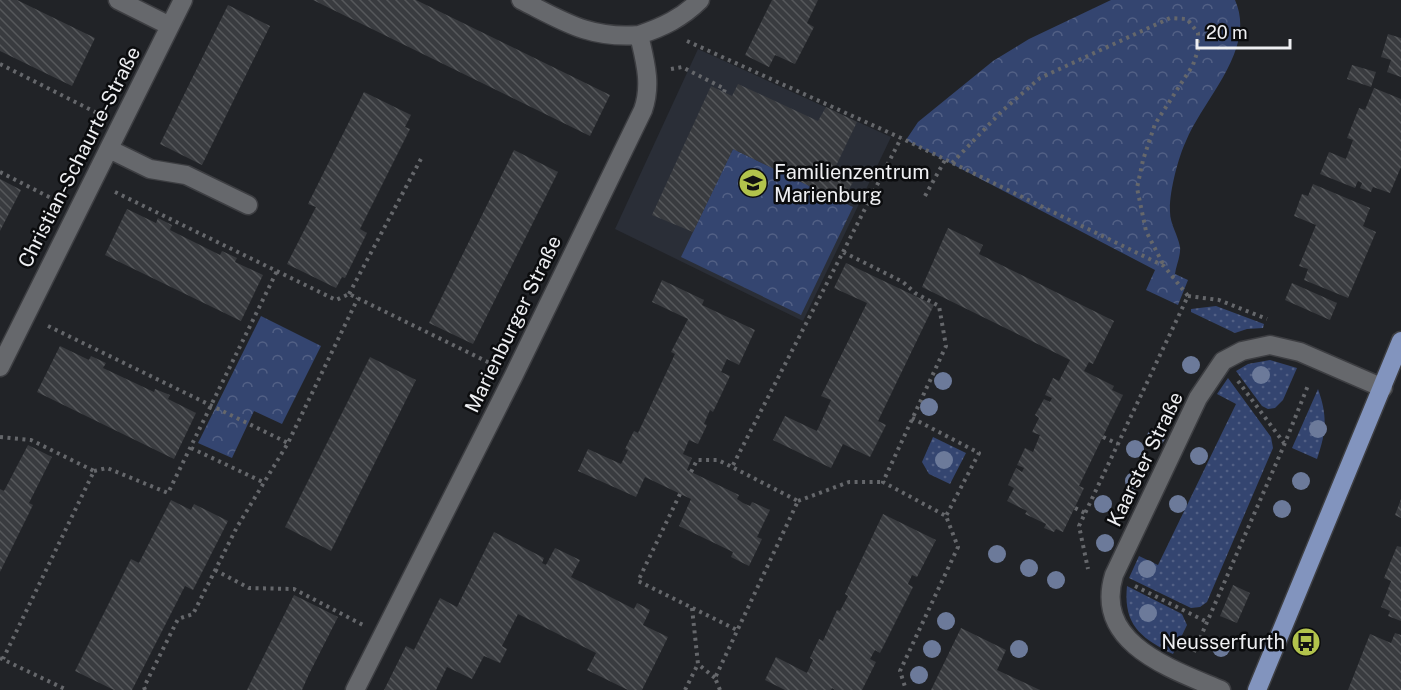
<svg xmlns="http://www.w3.org/2000/svg" width="1401" height="690" viewBox="0 0 1401 690" font-family="'Public Sans',sans-serif">
  <defs>
    <pattern id="grass-dots" width="8" height="8" patternUnits="userSpaceOnUse" patternTransform="scale(1.5)"><rect width="8" height="8" fill="#344570"/><path d="M2 2h.1M6 6h.1" fill="none" stroke="#526085" stroke-width="1.8" stroke-linecap="round"/></pattern>
    <pattern id="park-crowns" width="20" height="18" patternUnits="userSpaceOnUse" patternTransform="scale(1.5)"><rect width="20" height="18" fill="#344570"/><path d="M2 6a3 3 0 1 1 6 0M12 15a3 3 0 1 1 6 0" fill="none" stroke="#526085"/></pattern>
    <pattern id="building-back-hatch" width="6" height="6" patternUnits="userSpaceOnUse" patternTransform="scale(1.5)"><rect width="6" height="6" fill="#393b3f"/><path d="M-1 5l2 2M0 0l6 6M5-1l2 2" fill="none" stroke="#56585b"/></pattern>
  </defs>
  <rect width="100%" height="100%" fill="#212327"/>
  <!-- built -->
  <path fill="#2a2e37" d="M698 49 891 137 803 321 615 229Z"/>
  <!-- grass -->
  <path fill="url(#grass-dots)" d="M1216 306 1264 324 1263 328 1247 329 1235 333 1191 312V309Z
    M1270 360 1297 368 1283 400 1275 408 1268 409 1262 406 1236 371 1248 364Z
    M1228 378 1271 437 1273 448 1207 602 1200 607 1191 608 1129 578 1139 556 1158 565 1236 404 1217 394Z
    M1318 389C1328 417 1326 432 1317 459L1292 448Z
    M933 437 966 453 950 484 929 474 922 462Z
    M1127 586 1182 614 1187 625 1173 654C1141 638 1123 625 1127 586Z"/>
  <!-- park -->
  <path fill="url(#park-crowns)" d="M1111 0H1235C1257 49 1204 98 1186 141 1178 158 1169 193 1170 212 1170 224 1178 235 1180 247 1181 255 1176 266 1175 274L1188 280 1178 305 1146 290 1155 270 906 140 918 122 993 61 1029 39Z
    M733 149 853 207 801 315 681 257Z
    M261 316 321 346 282 424 254 411 232 458 198 443Z"/>
  <!-- building -->
  <path fill="url(#building-back-hatch)" d="M0 0H17L95 38 72 86 0 51Z
    M313 0H416L610 95 590 136Z
    M772 0H818L807 23 814 27 795 64 775 55 769 67 745 55Z
    M228 5 270 26 202 165 160 144Z
    M1388 34 1401 38V77L1387 72 1391 60 1381 57Z
    M1352 65 1376 72 1371 87 1347 79Z
    M738 84 818 121 826 107 857 122 833 172 853 182 842 202 733 149 693 232 652 215 711 86 732 96Z
    M1374 88 1401 99V167L1390 193 1373 187 1371 192 1360 188 1362 183 1358 181 1355 188 1320 174 1329 152 1346 159 1353 140 1347 138 1359 108 1365 110Z
    M364 92 411 115 405 127 410 129 360 229 367 233 345 278 342 277 336 288 287 264 316 207 308 204Z
    M514 150 558 172 473 344 429 323Z
    M0 179 21 190 0 231Z
    M1313 184 1370 208 1363 226 1376 232 1348 298 1304 280 1308 269 1299 266 1316 225 1294 216 1302 194 1308 196Z
    M127 209 156 223 158 218 172 225 170 230 220 255 222 251 237 258 235 262 263 275 241 321 105 255Z
    M948 228 983 245 979 254 1114 321 1093 364 1089 362 1084 371 1114 386 1112 390 1123 395 1079 486 1084 488 1063 532 1056 529 1054 532 1044 528 1046 524 1025 514 1027 511 1007 501 1014 488 1008 485 1016 468 1022 472 1024 468 1017 465 1025 448 1033 452 1040 435 1032 432 1039 418 1035 415 1044 399 1050 402 1052 398 1045 395 1053 378 1059 381 1070 360 922 287Z
    M846 263 934 305 878 421 886 425 870 457 843 444 831 468 773 440 785 416 817 431 831 400 821 396 867 303 834 288Z
    M662 280 704 300 702 305 755 330 739 365 727 359 721 372 730 376 713 412 710 410 704 424 707 425 698 444 689 440 683 454 692 458 687 470 739 495 737 499 743 503 750 506 752 502 770 510 757 537 762 539 749 566 731 557 733 552 679 526 691 499 645 477 636 497 578 471 588 449 621 464 628 450 625 449 634 431 638 433 675 354 671 352 688 319 652 302Z
    M1292 283 1337 303 1330 320 1285 300Z
    M60 346 89 360 91 356 106 363 103 368 154 392 155 389 170 395 168 399 196 413 174 459 37 392Z
    M370 357 416 380 331 551 285 527Z
    M28 445 52 457 29 503 33 505 0 572V489L4 491Z
    M1401 499V518L1395 515Z
    M171 500 191 510 194 504 228 521 193 590 185 586 132 690H114L75 671 131 559 139 563Z
    M883 514 936 540 917 577 912 575 908 584 913 587 880 653 875 650 870 659 876 662 862 690H835L832 688 831 690H785L765 680 776 657 807 673 813 660 810 658 819 639 823 641 837 610 840 611 848 596 845 594Z
    M494 532 544 558 542 563 546 565 555 548 580 560 571 577 634 609 637 603 650 610 643 625 668 637 642 690H628L587 670 596 653 518 614 502 646 507 649 500 663 484 656 472 679 447 667 436 690H384L406 646 414 650 440 598 457 607Z
    M1397 546 1401 547V621L1388 616 1390 611 1381 607 1391 581 1384 578Z
    M1233 585 1250 593 1237 623 1220 616Z
    M294 595 338 617 309 674 302 690H247Z
    M961 628 1006 650 997 670 1040 690H931Z
    M1395 633 1401 635V690H1348L1370 634 1391 643Z"/>
  <g fill="none" stroke-linecap="round" stroke-linejoin="round">
    <!-- minor casing -->
    <g stroke="#3d3e42" stroke-width="21">
      <path id="minor" d="M118 0 170 26
        M521 0C563 21 589 39 639 35
        M109 149 150 169 186 175 248 205
        M0 367 183 0
        M355 690 514 375 643 110C652 84 645 61 639 35 663 27 682 18 700 0
        M1221 690C1172 669 1093 644 1114 575L1198 398 1223 361 1242 351 1270 345 1300 352 1383 388"/>
    </g>
    <!-- major casing -->
    <g stroke="#3d3e42" stroke-width="21">
      <path id="major" d="M1257 690 1401 341"/>
    </g>
    <!-- path -->
    <path stroke="#65676b" stroke-width="4" stroke-dasharray="3 4.5" stroke-linecap="butt" d="M687 41 901 138 1164 266 1188 296 1079 526 1088 569
      M0 64 99 114
      M671 69 682 67 725 89 724 92
      M952 163 1002 111 1040 78 1170 18 1187 19 1198 33V50L1193 65 1155 124 1143 160 1137 188 1146 231 1163 264
      M0 172 55 200
      M115 192 336 300 349 294 494 365
      M925 196 945 160
      M843 252 901 138
      M349 294 423 155
      M1188 296 1219 300 1267 319
      M48 326 288 443
      M1238 381 1284 443
      M912 418 979 453 946 516
      M0 437 31 440 94 471 3 659
      M1103 437 1118 444
      M191 448 265 483
      M94 471 107 468 168 493 277 271
      M691 472 697 460H718L732 467
      M680 494 638 581 737 630
      M798 501 849 482H883
      M1075 508 1085 513
      M215 570 249 588 294 589 363 625
      M1135 586 1207 622
      M692 608 698 664 715 678
      M1194 652 1285 443 1309 383
      M0 658 67 690
      M145 690 144 687 178 619 193 614 237 527 288 443 358 298
      M685 690 698 664
      M720 690 715 678 798 501 732 467 843 252 903 282 915 293 939 306 946 346 883 482 946 516 958 547 900 671 906 690"/>
    <!-- minor -->
    <use href="#minor" stroke="#66686c" stroke-width="18"/>
    <!-- major -->
    <use href="#major" stroke="#8294be" stroke-width="18"/>
  </g>
  <!-- trees -->
  <g fill="#6c7a9a">
    <circle cx="1191" cy="365" r="9"/>
    <circle cx="1261" cy="375" r="9"/>
    <circle cx="943" cy="381" r="9"/>
    <circle cx="929" cy="407" r="9"/>
    <circle cx="1318" cy="429" r="9"/>
    <circle cx="1156" cy="437" r="9"/>
    <circle cx="1135" cy="449" r="9"/>
    <circle cx="1199" cy="456" r="9"/>
    <circle cx="944" cy="460" r="9"/>
    <circle cx="1134" cy="481" r="9"/>
    <circle cx="1301" cy="481" r="9"/>
    <circle cx="1103" cy="504" r="9"/>
    <circle cx="1178" cy="504" r="9"/>
    <circle cx="1282" cy="509" r="9"/>
    <circle cx="1105" cy="543" r="9"/>
    <circle cx="997" cy="554" r="9"/>
    <circle cx="1029" cy="568" r="9"/>
    <circle cx="1147" cy="569" r="9"/>
    <circle cx="1056" cy="580" r="9"/>
    <circle cx="1148" cy="613" r="9"/>
    <circle cx="946" cy="621" r="9"/>
    <circle cx="1221" cy="648" r="9"/>
    <circle cx="932" cy="649" r="9"/>
    <circle cx="1019" cy="649" r="9"/>
    <circle cx="919" cy="675" r="9"/>
  </g>
  <!-- icons -->
  <defs>
    <g id="school-disc" transform="scale(1.5)"><circle r="9.5" fill="#b2c34c" stroke="#0b0c0e"/><path d="M0-5L7-2L0 1L-7-2ZM-4 1L0 2.5L4 1V4Q0 6-4 4Z" fill="#111"/></g>
    <g id="bus-disc" transform="scale(1.5)"><circle r="9.5" fill="#b2c34c" stroke="#0b0c0e"/><path d="M-5-6H5V4H4V6H2V4H-2V6H-4V4H-5ZM-3.5-4V0h7V-4ZM-3.5 1.2v1.5H-2V1.2ZM2 1.2v1.5H3.5V1.2Z" fill="#111"/></g>
  </defs>
  <g fill-rule="evenodd">
    <use href="#school-disc" x="753" y="183"/>
    <use href="#bus-disc" x="1306" y="642"/>
  </g>
  <g text-anchor="middle" dominant-baseline="central" stroke-width="5" stroke-linejoin="round" paint-order="stroke">
    <!-- street labels -->
    <g font-size="20" fill="#eeeff2" stroke="#0b0c0e">
      <text transform="translate(79 157) rotate(-63)">Christian-Schaurte-Straße</text>
      <text transform="translate(513 324) rotate(-64)">Marienburger Straße</text>
      <text transform="translate(1145 459) rotate(-64)">Kaarster Straße</text>
    </g>
    <!-- poi labels -->
    <g font-size="20" fill="#eeeff2" stroke="#0b0c0e" text-anchor="start">
      <text x="774" y="172">Familienzentrum<tspan x="774" dy="23">Marienburg</tspan></text>
      <text x="1285" y="642" text-anchor="end">Neusserfurth</text>
    </g>
  </g>
  <!-- scale -->
  <path d="M1197 39v9h93v-9" fill="none" stroke="#eeeff2" stroke-width="3"/>
  <text x="1206" y="39" font-size="18" fill="#eeeff2" stroke="#0b0c0e" stroke-width="4.5" paint-order="stroke">20 m</text>
</svg>
